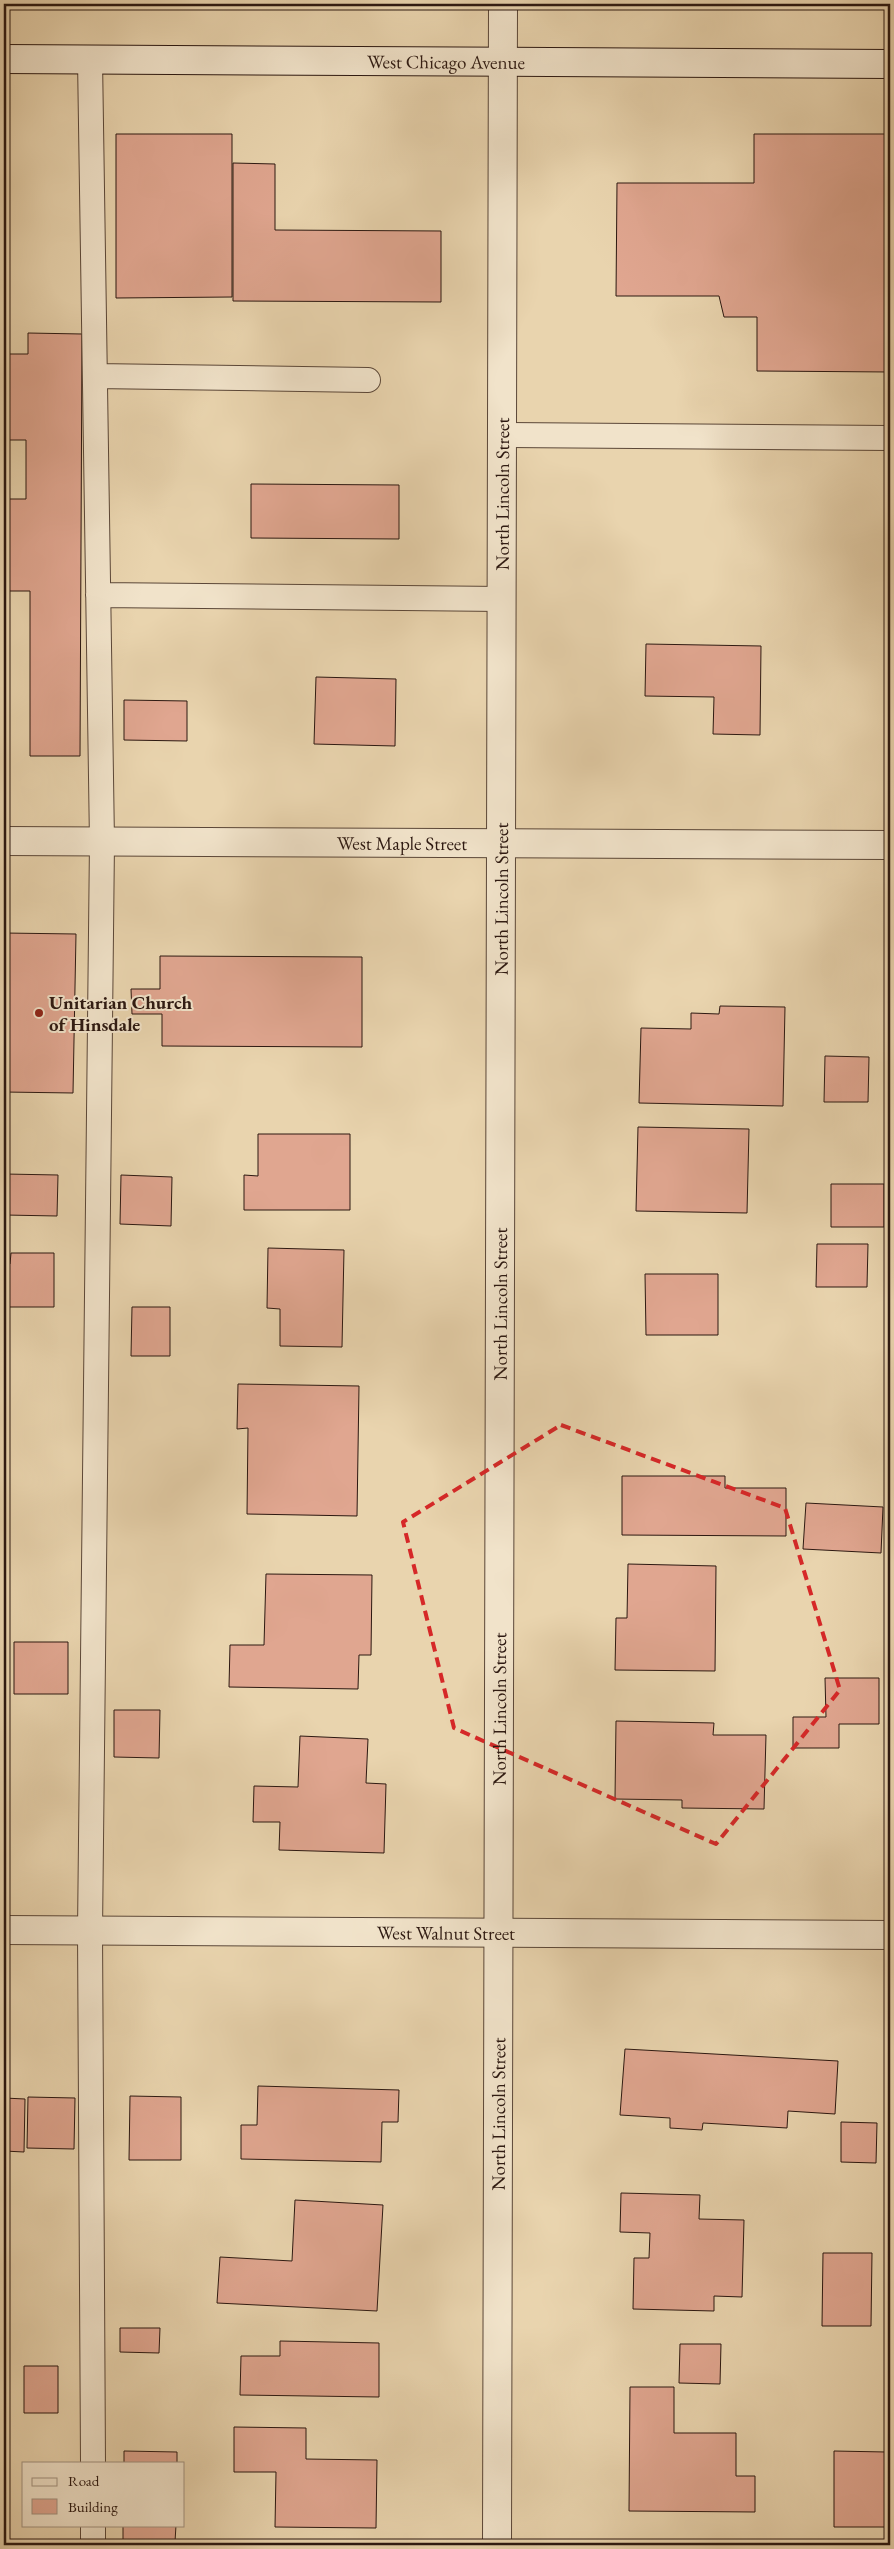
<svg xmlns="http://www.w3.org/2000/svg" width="894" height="2549" viewBox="0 0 894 2549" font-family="'EB Garamond',serif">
  <rect width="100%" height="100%" fill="#e9d4ae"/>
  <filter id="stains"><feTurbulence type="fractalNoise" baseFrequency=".004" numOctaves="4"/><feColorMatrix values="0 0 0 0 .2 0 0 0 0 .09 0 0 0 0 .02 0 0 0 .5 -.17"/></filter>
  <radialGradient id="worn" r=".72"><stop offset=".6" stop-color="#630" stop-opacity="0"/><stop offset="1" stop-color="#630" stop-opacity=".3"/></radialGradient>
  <!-- building -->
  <path fill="#e0a690" stroke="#2c1811" d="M116 134H232V297L116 298Z
    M754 134H890V372L757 371V317H724L719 296H616L617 183H754Z
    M233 163 275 164V230L441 231V302L233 301Z
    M28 333 82 334 80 756H30V591H4V499H26V440H4V354H28Z
    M251 484 399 485V539L251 538Z
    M646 644 761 646 760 735 713 734 714 697 645 696Z
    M316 677 396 679 395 746 314 744Z
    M124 700 187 701V741L124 740Z
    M4 933 76 934 73 1093 4 1092Z
    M160 956 362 957V1047L162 1046V1014H132L131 989H160Z
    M720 1006 785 1007 783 1106 639 1103 641 1028 691 1029V1013L719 1014Z
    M825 1056 869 1057 868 1102H824Z
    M638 1127 749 1129 747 1213 636 1211Z
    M258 1134H350V1210H244V1175L258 1176Z
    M5 1174 58 1175 57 1216 5 1215Z
    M121 1175 172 1177 171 1226 120 1224Z
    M831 1184H884V1227H831Z
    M817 1244H868L867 1287H816Z
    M268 1248 344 1250 342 1347 280 1346V1309L267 1308Z
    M11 1253H54V1307H9V1286H4V1264H10Z
    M645 1274H718V1335H646Z
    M132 1307H170V1356H131Z
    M238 1384 359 1386 357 1516 247 1514 248 1428 237 1429Z
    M622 1476H725V1488H786V1536L622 1535Z
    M806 1503 883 1507 881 1553 803 1549Z
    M628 1564 716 1566 715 1671 615 1670 616 1618H627Z
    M266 1574 372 1575 371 1655H359L358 1689 229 1687 230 1645H264Z
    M14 1642H68V1694H14Z
    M825 1678H879V1724H839V1748H793V1717H826Z
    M114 1710H160L159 1758 114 1757Z
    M616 1721 714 1723 713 1735H766L764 1809 682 1808V1800L615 1799Z
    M300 1736 368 1739 366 1783 386 1784 384 1853 279 1850 280 1822H253L254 1786 298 1787Z
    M625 2049 838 2061 835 2114 788 2111 787 2128 703 2123 702 2130 670 2128V2118L620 2115Z
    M258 2086 399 2090 398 2122H382L381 2162 241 2159V2125H257Z
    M130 2096 181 2097V2160H129Z
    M28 2097 75 2098 74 2149 27 2148Z
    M4 2098 25 2099 24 2152 4 2151Z
    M841 2122 877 2123 876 2163 841 2162Z
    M621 2193 700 2195 699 2219 744 2220 742 2297 714 2296V2311L633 2309 634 2258H649L650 2233 620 2232Z
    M295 2200 383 2205 377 2311 217 2303 220 2257 292 2261Z
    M823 2253H872L871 2326H822Z
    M120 2328H160L159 2353 120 2352Z
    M280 2341 379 2343V2397L240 2395 241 2356H280Z
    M680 2344H721L720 2384 679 2383Z
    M24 2366H58V2413H24Z
    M630 2387H674V2433H736V2476H755V2512L629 2511Z
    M234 2427 306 2428V2459L377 2460 376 2528 275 2527 276 2472H234Z
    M124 2451 177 2452V2463H124Z
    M834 2451 886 2452 885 2527H834Z
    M123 2525H176L175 2542 123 2541Z
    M629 2544 700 2545H629Z"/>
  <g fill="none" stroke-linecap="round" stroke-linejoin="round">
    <!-- service casing -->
    <g stroke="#5b4738" stroke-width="26">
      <path id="service" d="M90 59 102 842 90 1931 93 2463
        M95 376 368 380
        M503 435 890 438
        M98 595 502 599
        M93 2525V2545"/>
    </g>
    <!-- minor casing -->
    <g stroke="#5b4738" stroke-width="30">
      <g id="minor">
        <path id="s1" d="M4 841 890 845"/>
        <path id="s2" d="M4 1930 890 1935"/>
        <path id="s3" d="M497 2545 503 4"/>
      </g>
    </g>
    <!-- secondary casing -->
    <g stroke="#2c1811" stroke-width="30">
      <g id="secondary">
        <path id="s4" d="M4 59 890 64"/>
      </g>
    </g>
    <!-- service -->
    <use href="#service" stroke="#f1e3ca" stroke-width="24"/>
    <!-- minor -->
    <use href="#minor" stroke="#f1e3ca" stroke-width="28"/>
    <!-- secondary -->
    <use href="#secondary" stroke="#f1e3ca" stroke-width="28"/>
  </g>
  <!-- marked area -->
  <path fill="none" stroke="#d62828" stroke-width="4" stroke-dasharray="10 6" stroke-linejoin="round" d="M561 1425 785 1508 840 1690 716 1844 454 1728 403 1522Z"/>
  <!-- markers -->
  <circle fill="#8f2418" stroke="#f1e3ca" stroke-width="2" cx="39" cy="1013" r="5"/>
  <g text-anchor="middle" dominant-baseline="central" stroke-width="4" stroke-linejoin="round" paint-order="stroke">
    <!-- street labels -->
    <g font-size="19" fill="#2c1811" stroke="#f1e3ca">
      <text stroke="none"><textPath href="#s4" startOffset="442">West Chicago Avenue</textPath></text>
      <text stroke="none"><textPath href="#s3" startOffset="2051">North Lincoln Street</textPath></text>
      <text stroke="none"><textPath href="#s1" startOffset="398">West Maple Street</textPath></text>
      <text stroke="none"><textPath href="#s3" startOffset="1646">North Lincoln Street</textPath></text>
      <text stroke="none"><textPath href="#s3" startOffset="1241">North Lincoln Street</textPath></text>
      <text stroke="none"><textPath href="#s3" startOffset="836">North Lincoln Street</textPath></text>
      <text stroke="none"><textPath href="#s2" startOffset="442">West Walnut Street</textPath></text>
      <text stroke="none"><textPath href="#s3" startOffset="431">North Lincoln Street</textPath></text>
    </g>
    <!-- poi labels -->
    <g font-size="19" font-weight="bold" fill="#2c1811" stroke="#f1e3ca" text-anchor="start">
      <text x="49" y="1002">Unitarian Church<tspan x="49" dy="22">of Hinsdale</tspan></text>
    </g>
  </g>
  <!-- margin -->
  <rect width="894" height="2549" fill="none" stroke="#e9d4ae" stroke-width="20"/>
  <rect x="5" y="5" width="884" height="2539" fill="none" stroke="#2c1811" stroke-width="2.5"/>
  <rect x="10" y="10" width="874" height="2529" fill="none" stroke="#2c1811"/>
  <!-- legend -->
  <rect x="22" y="2462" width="162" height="65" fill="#f1e3ca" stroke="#a29280"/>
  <rect x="32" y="2478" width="25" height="8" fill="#f1e3ca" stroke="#a29280"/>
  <text x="68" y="2486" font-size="15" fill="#2c1811">Road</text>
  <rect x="32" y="2499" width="25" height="15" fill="#e0a690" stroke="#a29280"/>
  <text x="68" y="2512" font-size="15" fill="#2c1811">Building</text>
  <rect width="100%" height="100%" filter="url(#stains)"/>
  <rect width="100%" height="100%" fill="url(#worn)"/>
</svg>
